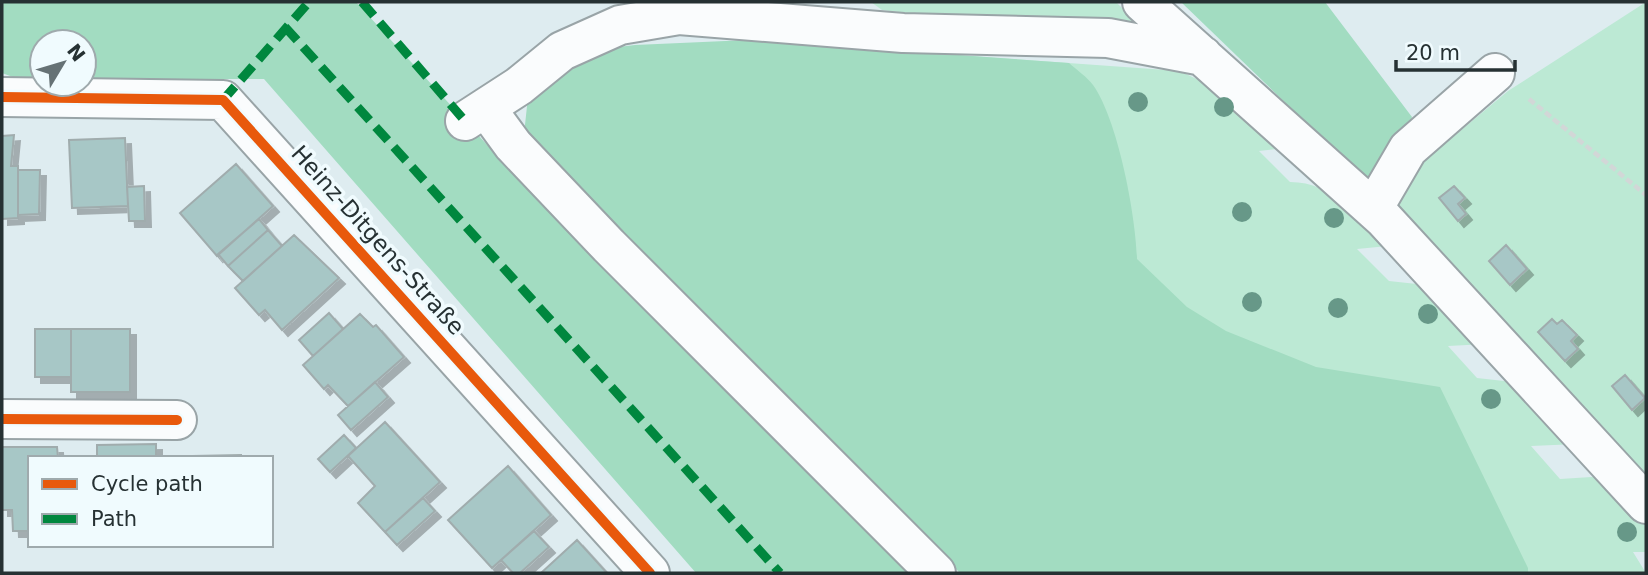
<svg xmlns="http://www.w3.org/2000/svg" width="1648" height="575" viewBox="0 0 1648 575" font-family="'DejaVu Sans',sans-serif">
  <defs>
    <filter id="shadow"><feDropShadow dx="6" dy="6" stdDeviation="0" flood-color="#0004"/></filter>
  </defs>
  <rect width="100%" height="100%" fill="#deecf0"/>
  <!-- green -->
  <path fill="#bce9d4" d="M871 2H1116L1144 30 1086 17 1045 23 1005 15H923L882 10Z
    M1646 2V483L1382 196 1508 91Z
    M748 40 1180 71 1213 87 1285 148 1259 151 1290 182C1334 182 1358 218 1388 246L1357 249 1389 281 1426 285 1486 344 1448 346 1477 378 1513 382 1577 444 1531 446 1560 479 1607 476 1646 520V552H1633L1646 573H1528V568L606 217Z"/>
  <!-- forest -->
  <path fill="#a2dcc1" d="M2 2H356L490 148 917 573H696L264 79H84V42H42V80H21L2 73Z
    M1181 2H1325L1412 117 1382 196Z
    M748 40 1069 63C1077 70 1087 77 1093 85 1118 120 1136 216 1137 259L1187 307 1226 331 1316 367 1440 387 1528 568V573H960L524 134 528 97 585 51 635 45Z"/>
  <!-- building -->
  <path fill="#a7c7c6" stroke="#a0acad" stroke-width="2" filter="url(#shadow)" d="M14 135 11 166H18V218L2 219V136Z
    M125 138 128 206 72 208 69 140Z
    M236 164 273 206 217 256 180 213Z
    M18 170H40L39 214 18 215Z
    M144 186 145 221H129L127 187Z
    M1454 186 1465 198 1458 204 1466 214 1458 221 1439 198Z
    M259 219 268 230 228 266 218 254Z
    M268 230 282 246 243 281 228 266Z
    M294 235 339 278 282 330 265 310 259 315 235 288Z
    M1506 245 1527 269 1510 285 1489 261Z
    M329 313 343 329 313 356 299 340Z
    M360 314 373 327 376 325 404 357 348 406 328 385 324 389 303 365Z
    M1552 319 1557 324 1562 320 1577 335 1571 341 1578 349 1565 361 1538 332Z
    M35 329H71V377H35Z
    M71 329H130V392H71Z
    M1625 375 1645 398 1632 410 1612 386Z
    M375 382 388 397 351 430 338 415Z
    M385 422 440 482 385 532 358 503 375 486 348 456Z
    M344 435 356 448 330 472 318 459Z
    M156 444V458H97V445Z
    M2 447H57L58 458H30V531H13L12 510H2Z
    M241 455V458H193V456Z
    M508 466 551 515 492 568 448 520Z
    M423 498 435 511 397 545 385 532Z
    M534 531 549 547 520 573H513L501 560Z
    M577 540 607 573H541Z"/>
  <g fill="none" stroke-linecap="round" stroke-linejoin="round">
    <!-- minor casing -->
    <g stroke="#99a4a7" stroke-width="42">
      <path id="minor" d="M1142 2 1383 218 1646 504
        M679 15 903 33 1108 38 1203 56
        M2 97 223 100 650 573
        M486 108 513 145 609 246 936 573
        M465 121 519 86 562 51 620 25 679 15 691 2
        M1373 209 1408 149 1495 73
        M2 419 177 420"/>
    </g>
    <!-- path -->
    <path stroke="#d2d7d7" stroke-width="4.5" stroke-dasharray="7 3.5" stroke-linecap="butt" d="M1529 99 1646 195"/>
    <!-- minor -->
    <use href="#minor" stroke="#fafcfd" stroke-width="38"/>
    <!-- quiet -->
    <path stroke="#00873e" stroke-width="9" stroke-dasharray="18 9" stroke-linecap="butt" d="M362 2 465 121
      M285 27 780 573
      M223 100 309 2"/>
    <!-- cycleway casing -->
    <g stroke="#f0fbfe" stroke-width="15">
      <path id="cycleway" d="M2 97 223 100 650 573
        M2 419 177 420"/>
    </g>
    <!-- cycleway -->
    <use href="#cycleway" stroke="#e8590c" stroke-width="10"/>
  </g>
  <!-- trees -->
  <g fill="#679888">
    <circle cx="1138" cy="102" r="10"/>
    <circle cx="1224" cy="107" r="10"/>
    <circle cx="1242" cy="212" r="10"/>
    <circle cx="1334" cy="218" r="10"/>
    <circle cx="1252" cy="302" r="10"/>
    <circle cx="1338" cy="308" r="10"/>
    <circle cx="1428" cy="314" r="10"/>
    <circle cx="1491" cy="399" r="10"/>
    <circle cx="1627" cy="532" r="10"/>
  </g>
  <g text-anchor="middle" dominant-baseline="central" stroke-width="7" stroke-linejoin="round" paint-order="stroke">
    <!-- street labels -->
    <g font-size="23" fill="#263133" stroke="#f0fbfe">
      <text transform="translate(378 240) rotate(48)">Heinz-Ditgens-Straße</text>
    </g>
  </g>
  <!-- border -->
  <rect width="1648" height="575" fill="none" stroke="#263133" stroke-width="7"/>
  <!-- legend -->
  <rect x="28" y="456" width="245" height="91" fill="#f0fbfe" stroke="#9faaad" stroke-width="2"/>
  <rect x="42" y="479" width="35" height="10" fill="#e8590c" stroke="#9faaad" stroke-width="2"/>
  <text x="91" y="491" font-size="21" fill="#263133">Cycle path</text>
  <rect x="42" y="514" width="35" height="10" fill="#00873e" stroke="#9faaad" stroke-width="2"/>
  <text x="91" y="526" font-size="21" fill="#263133">Path</text>
  <!-- north arrow -->
  <g transform="translate(63 63) rotate(52)"><circle r="33" fill="#f0fbfe" stroke="#9faaad" stroke-width="2"/>
  <path d="M0-5L12 26L0 18L-12 26Z" fill="#667275"/>
  <text y="-10" font-size="19" font-weight="bold" text-anchor="middle" fill="#263133">N</text>
  </g>
  <!-- scale -->
  <path d="M1396 60v10h119v-10" fill="none" stroke="#263133" stroke-width="3.5"/>
  <text x="1406" y="60" font-size="21" fill="#263133" stroke="#f0fbfe" stroke-width="5" paint-order="stroke">20 m</text>
</svg>
